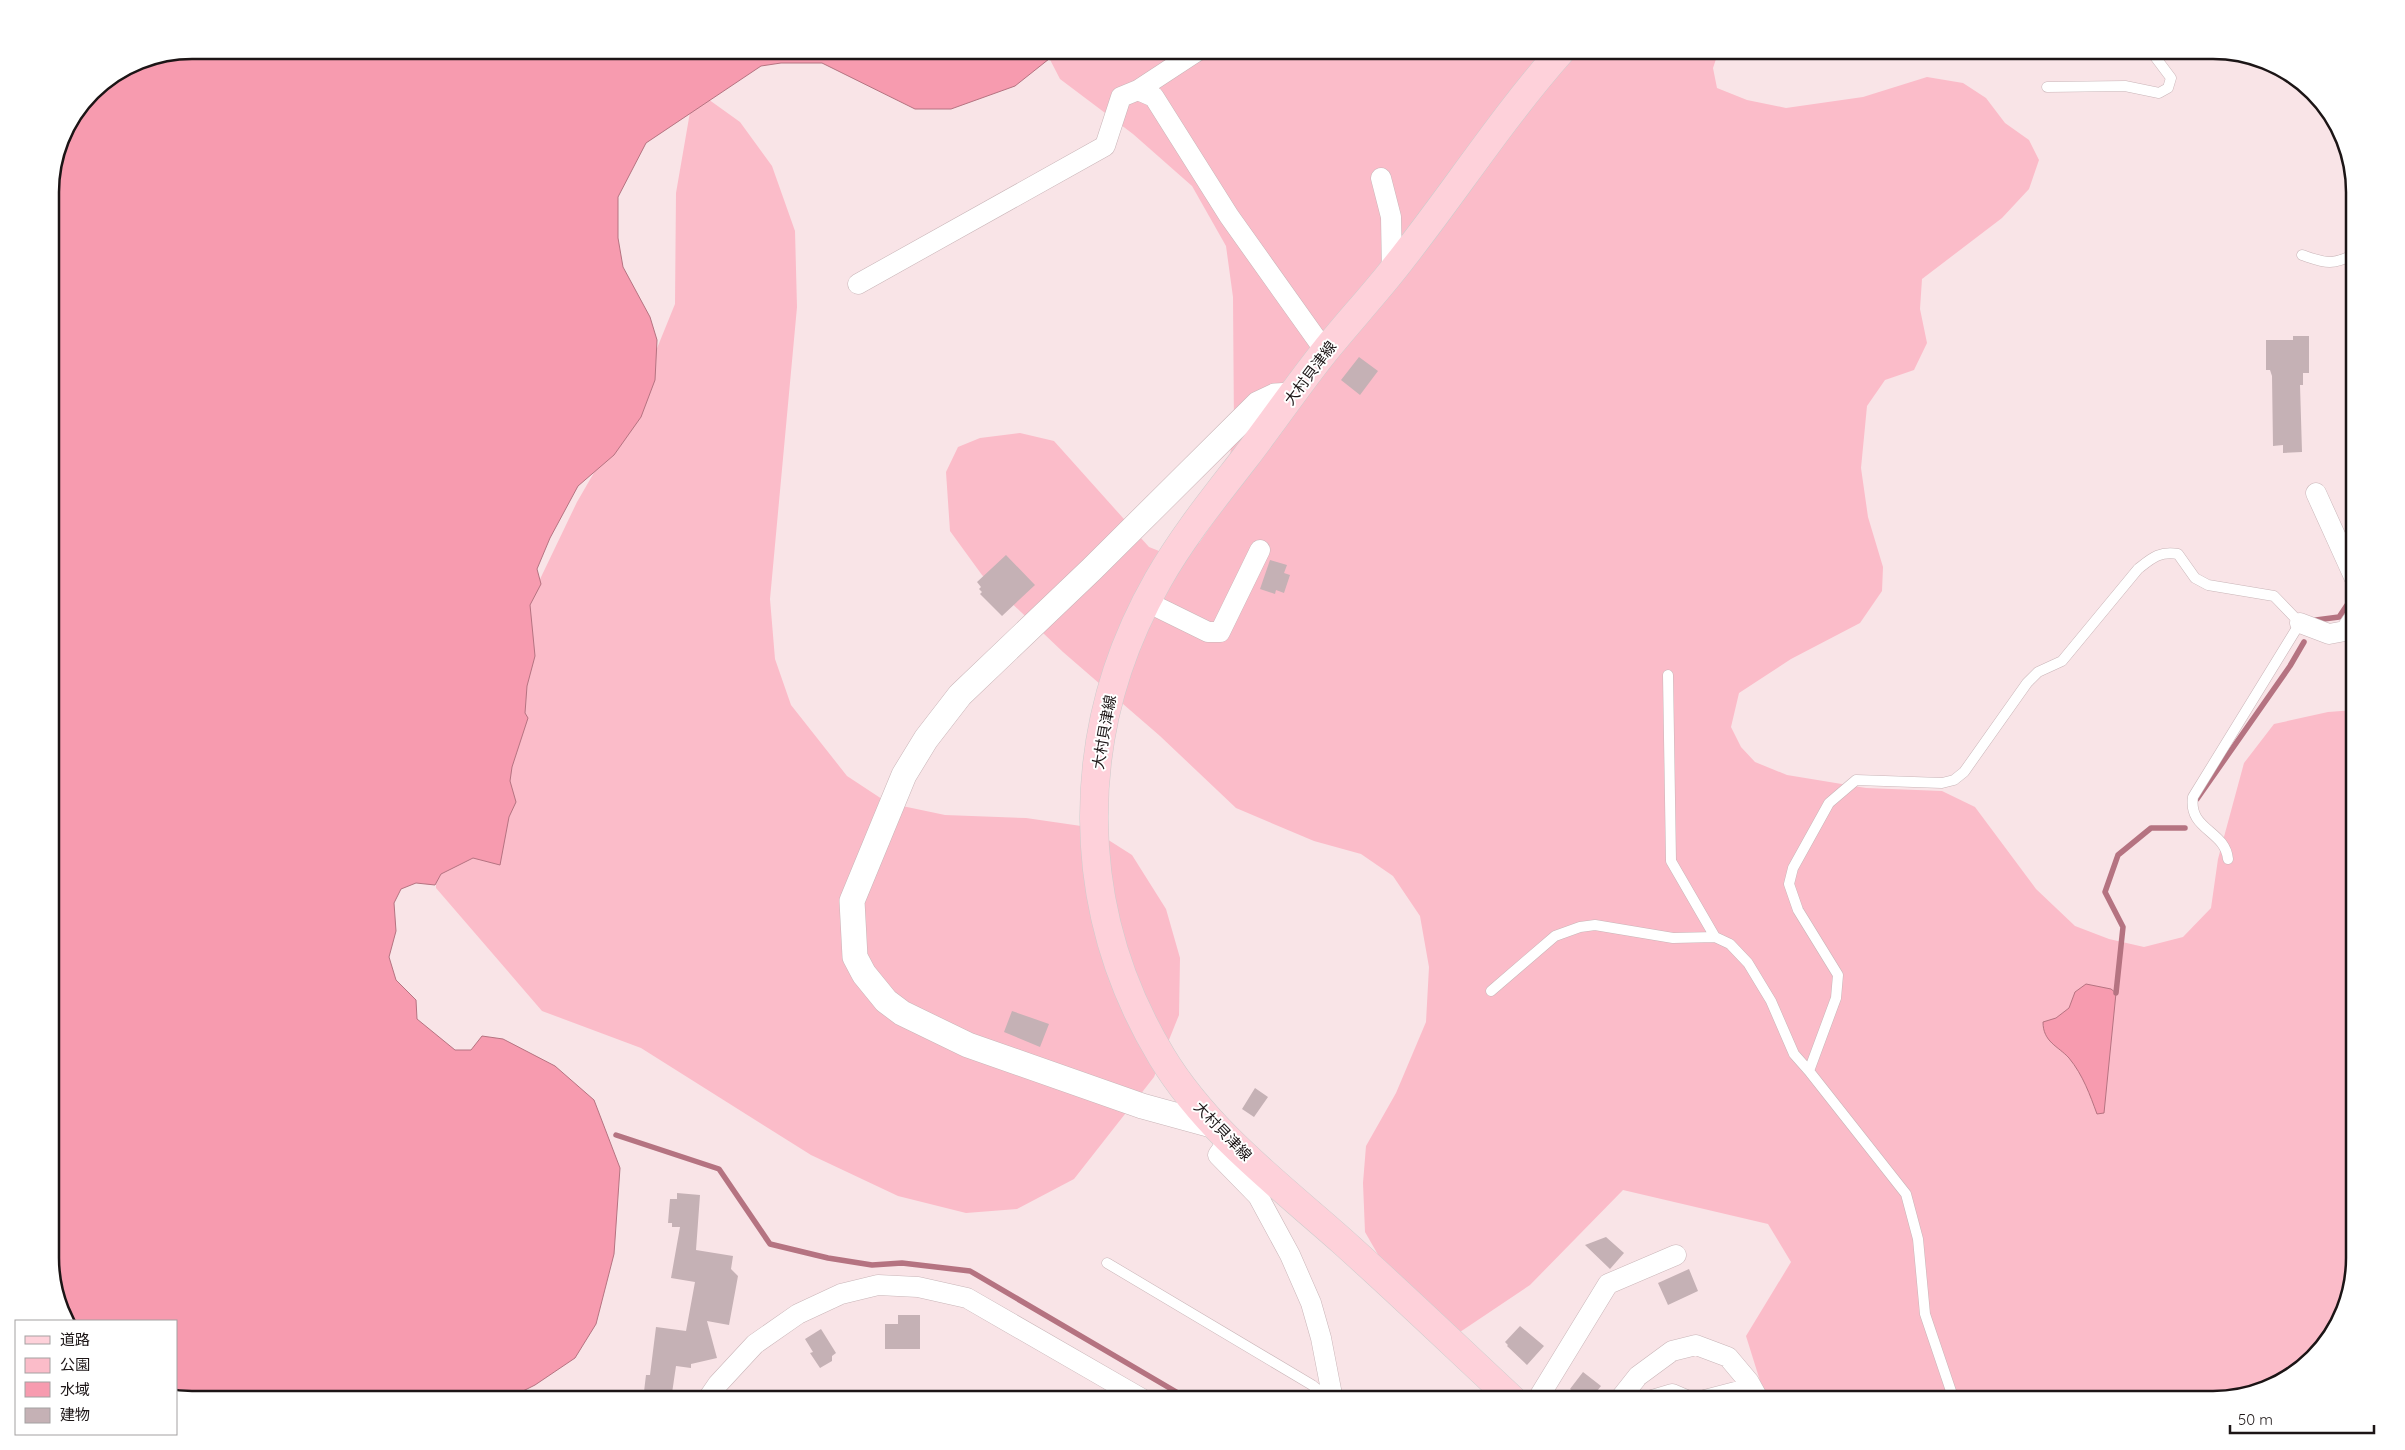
<svg xmlns="http://www.w3.org/2000/svg" width="2405" height="1450" viewBox="0 0 2405 1450" font-family="Quicksand,'Noto Sans JP',sans-serif">
  <rect width="100%" height="100%" fill="#f9e4e7"/>
  <!-- green -->
  <path fill="#fbbcc9" d="M1045 50H1719L1713 68 1717 88 1747 100 1786 108 1863 97 1927 77 1963 83 1986 98 2005 123 2029 140 2039 160 2029 189 2002 218 1922 279 1920 309 1927 343 1914 370 1885 380 1867 406 1861 468 1868 517 1883 567 1882 591 1860 623 1791 659 1739 693 1731 727 1741 747 1755 762 1787 775 1866 788 1942 791 1975 807 2036 889 2075 926 2109 939 2144 947 2183 937 2211 908 2218 859 2244 763 2274 724 2328 712 2355 710V1258L2336 1329 2284 1381 2213 1400H1766L1746 1336 1791 1262 1768 1224 1623 1190 1530 1285 1460 1332 1392 1279 1365 1232 1363 1183 1366 1146 1396 1093 1426 1022 1429 967 1420 916 1393 876 1361 854 1314 841 1236 808 1160 736 1063 652 982 575 950 531 946 472 958 447 980 438 1020 433 1054 441 1149 547 1169 555 1199 543 1221 511 1234 430 1233 297 1226 246 1192 186 1133 134 1060 79Z
    M694 89 740 122 772 166 795 231 797 307 770 599 775 659 791 705 847 776 888 803 945 815 1026 818 1088 827 1132 855 1166 909 1180 958 1179 1015 1154 1077 1074 1179 1017 1209 966 1213 898 1196 811 1155 641 1048 542 1011 436 888V830L495 673 577 502 636 400 675 304 676 193Z"/>
  <!-- water -->
  <path fill="#f79baf" stroke="#b57381" d="M192 50H1054V55L1015 86 951 109H915L822 63H781L761 66 646 143 618 197V238L623 267 650 317 657 340 655 380 641 417 614 455 578 486 550 538 537 569 541 584 530 605 535 656 527 686 525 713 528 718 512 767 510 781 516 802 509 817 500 865 473 858 441 874 435 885 416 883 401 889 394 903 396 931 389 957 396 980 416 1000 417 1019 455 1050H471L482 1036 503 1039 555 1066 594 1100 620 1168 614 1254 596 1324 575 1358 535 1385 505 1400H192L176 1396V1321H67L50 1267V183L61 137 92 91 138 61Z
    M2086 984 2111 989 2116 993 2104 1113 2097 1114C2090 1095 2083 1075 2069 1058 2058 1046 2043 1042 2043 1022L2056 1018 2069 1008 2075 992Z"/>
  <g fill="none" stroke-linecap="round" stroke-linejoin="round">
    <!-- stream -->
    <path stroke="#b57381" stroke-width="5.5" d="M2316 620 2339 617 2351 599
      M2197 799 2290 666 2304 642
      M2116 993 2123 927 2105 892 2118 855 2151 828H2185
      M616 1135 719 1169 770 1244 828 1258 872 1265 902 1263 970 1271 1190 1400"/>
  </g>
  <!-- building -->
  <path fill="#c5b1b5" d="M2293 336H2309V373H2303V385H2300L2302 452 2283 453V445L2273 446 2272 376 2270 370H2266V340H2293Z
    M1359 357 1378 371 1360 395 1341 380Z
    M1006 555 1035 585 1002 616 980 594 982 592 979 589 981 587 977 582Z
    M1270 560 1287 565 1284 573 1290 575 1284 593 1276 590 1275 594 1260 589Z
    M1012 1011 1049 1024 1040 1047 1004 1032Z
    M1255 1088 1268 1097 1254 1117 1242 1109Z
    M677 1193 700 1195 696 1250 733 1256 731 1269 738 1276 729 1325 707 1321 717 1358 691 1364V1368L676 1366 671 1400H643L646 1375H650L656 1327 686 1331 695 1282 671 1278 680 1227H672V1223H668L670 1199H677Z
    M1606 1237 1624 1253 1610 1269 1585 1245Z
    M1689 1269 1698 1291 1668 1305 1658 1283Z
    M898 1315H920V1349H885V1324H898Z
    M1520 1326 1544 1346 1527 1365 1507 1346 1508 1345 1505 1342Z
    M821 1329 836 1353 832 1356V1361L820 1368 810 1353 813 1352 805 1339Z
    M1583 1372 1601 1386 1590 1400H1584L1570 1389Z"/>
  <g fill="none" stroke-linecap="round" stroke-linejoin="round">
    <!-- service casing -->
    <g stroke="#c9b5b8" stroke-width="11">
      <path id="service" d="M2047 87 2125 86 2159 93 2168 88 2171 78 2150 50
        M2302 255C2326 263 2331 266 2355 254
        M1668 675 1671 861 1715 937
        M1491 991 1555 936 1580 927 1595 925 1673 938 1715 937 1730 944 1748 963 1771 1001 1794 1054 1809 1071 1836 998 1838 975 1798 910 1789 884 1793 868 1829 803 1856 780 1942 783 1954 780 1964 772 2027 683 2038 672 2062 661 2138 569C2152 558 2159 551 2178 554L2195 578 2208 585 2274 596 2300 623 2193 797C2188 830 2225 830 2228 859
        M1809 1071 1906 1194 1918 1239 1925 1314 1954 1400
        M1107 1263 1312 1385 1331 1400"/>
    </g>
    <!-- minor casing -->
    <g stroke="#c9b5b8" stroke-width="21">
      <path id="minor" d="M1138 90 1199 50
        M1381 178 1391 217 1392 272
        M858 284 1105 146 1121 97 1138 90 1154 97 1229 216 1325 351
        M2316 493 2355 579
        M1147 602 1208 632H1220L1260 550
        M2300 623 2329 634 2345 631 2355 617
        M1228 1141 1218 1155 1258 1196 1290 1255 1311 1303 1321 1338 1333 1400
        M707 1400 718 1384 755 1344 798 1314 841 1294 878 1285 918 1287 967 1298 1144 1400
        M1537 1400 1608 1284 1676 1255
        M1619 1400 1638 1376 1672 1351 1696 1345 1728 1357 1749 1382 1759 1400
        M1652 1400 1672 1394 1686 1400
        M1705 1400 1751 1388"/>
    </g>
    <!-- tertiary casing -->
    <g stroke="#c9b5b8" stroke-width="26">
      <path id="tertiary" d="M1215 1126 1142 1106 968 1045 902 1013 886 1001 864 974 855 957 852 901 904 775 926 739 960 695 1092 569 1258 404 1275 396 1292 395"/>
    </g>
    <!-- primary casing -->
    <g stroke="#cdcccc" stroke-width="29">
      <path id="primary" d="M1513 1400C1456 1347 1400 1293 1342 1241 1278 1184 1207 1131 1162 1057 1072 908 1072 731 1158 580 1183 536 1214 498 1245 458 1272 423 1297 386 1325 351 1346 325 1368 301 1389 275 1449 201 1499 121 1562 50"/>
    </g>
    <!-- service -->
    <use href="#service" stroke="#fff" stroke-width="10"/>
    <!-- minor -->
    <use href="#minor" stroke="#fff" stroke-width="20"/>
    <!-- tertiary -->
    <use href="#tertiary" stroke="#fff" stroke-width="25"/>
    <!-- primary -->
    <use href="#primary" stroke="#fed1da" stroke-width="28"/>
  </g>
  <g text-anchor="middle" dominant-baseline="central" stroke-width="4" stroke-linejoin="round" paint-order="stroke">
    <!-- street labels -->
    <g font-size="15" fill="#1c1516" stroke="#fff">
      <text transform="translate(1310 373) rotate(-53)">大村貝津線</text>
      <text transform="translate(1104 732) rotate(-80)">大村貝津線</text>
      <text transform="translate(1223 1131) rotate(46)">大村貝津線</text>
    </g>
  </g>
  <!-- crop -->
  <path d="M0 0H2405V1450H0ZM192 59H2213A133 133 0 0 1 2346 192V1258A133 133 0 0 1 2213 1391H192A133 133 0 0 1 59 1258V192A133 133 0 0 1 192 59Z" fill="#fff" fill-rule="evenodd"/>
  <path fill="none" stroke="#1c1516" stroke-width="2.5" d="M192 59H2213A133 133 0 0 1 2346 192V1258A133 133 0 0 1 2213 1391H192A133 133 0 0 1 59 1258V192A133 133 0 0 1 192 59Z"/>
  <!-- legend -->
  <rect x="15" y="1320" width="162" height="115" fill="#ffffff" stroke="#a4a1a2"/>
  <rect x="25" y="1336" width="25" height="8" fill="#fed1da" stroke="#a4a1a2"/>
  <text x="60" y="1345" font-size="15" fill="#1c1516">道路</text>
  <rect x="25" y="1358" width="25" height="15" fill="#fbbcc9" stroke="#a4a1a2"/>
  <text x="60" y="1370" font-size="15" fill="#1c1516">公園</text>
  <rect x="25" y="1382" width="25" height="15" fill="#f79baf" stroke="#a4a1a2"/>
  <text x="60" y="1395" font-size="15" fill="#1c1516">水域</text>
  <rect x="25" y="1408" width="25" height="15" fill="#c5b1b5" stroke="#a4a1a2"/>
  <text x="60" y="1420" font-size="15" fill="#1c1516">建物</text>
  <!-- scale -->
  <path d="M2230 1425v8h144v-8" fill="none" stroke="#1c1516" stroke-width="2.5"/>
  <text x="2238" y="1425" font-size="15" fill="#1c1516" stroke="#ffffff" stroke-width="4" paint-order="stroke">50 m</text>
</svg>
